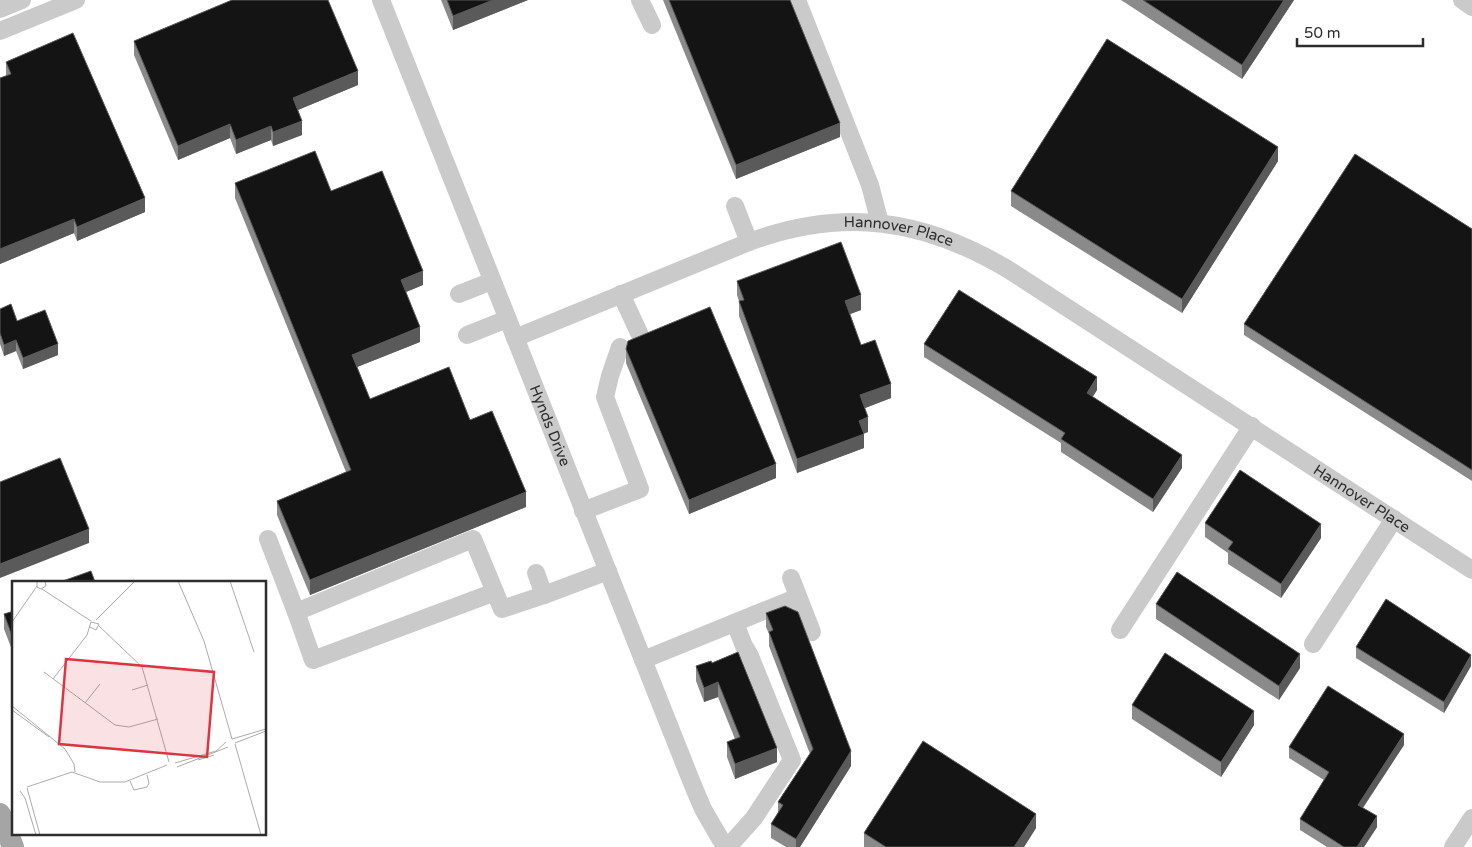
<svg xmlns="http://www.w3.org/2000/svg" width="1472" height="847" viewBox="0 0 1472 847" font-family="'Varela Round',sans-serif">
  <rect width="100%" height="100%" fill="#fff"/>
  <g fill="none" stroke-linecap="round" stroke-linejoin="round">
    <!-- minor -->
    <g stroke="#cacaca" stroke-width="18">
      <path id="s1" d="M381 0 692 783 703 809 725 847"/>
      <path d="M640 0 652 25"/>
      <path d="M797 0 870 185 880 223"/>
      <path d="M1462 0 1472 7"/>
      <path d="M0 9 22 0"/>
      <path d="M0 31 76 0"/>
      <path d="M735 206 749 242"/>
      <path d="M459 294 492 281"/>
      <path d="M621 294 640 335"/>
      <path d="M467 335 507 319"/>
      <path id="s2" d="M515 338 749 242C844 207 924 219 1009 270L1472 570"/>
      <path d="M583 511 640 489 605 397 610 376 620 347"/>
      <path d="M268 539 296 612 473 539 502 609 544 595 608 571"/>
      <path d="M536 573 544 595"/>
      <path d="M791 578 812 632"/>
      <path d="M296 612 313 660 495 592"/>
      <path d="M1120 630 1252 426"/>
      <path d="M1313 644 1394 519"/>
      <path d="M643 660 798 597"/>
      <path d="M728 847 754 818 792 760 750 656 744 646 735 623"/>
      <path d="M1453 847 1472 818"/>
    </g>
    <!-- major -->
    <path stroke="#a5a5a5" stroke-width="22" d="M0 814 13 847"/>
  </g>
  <!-- wall -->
  <path fill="#8a8a8a" d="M441 0H528L453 30Z
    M663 0H790L840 137 736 179Z
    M1121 0H1294L1242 79Z
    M134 41 358 85 298 110 302 135 273 146 271 140 236 154 230 138 178 160 134 55Z
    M6 62 145 212 77 241 74 233 0 264V78L6 76Z
    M1278 161 1182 313 1011 206V191Z
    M235 183 423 285 406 292 420 342 357 367 370 399 470 420 526 507 310 595 277 515V501L346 472 235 198Z
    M1472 229V481L1244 335V324Z
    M737 281 861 310 850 314 861 345 891 398 865 408 868 432 863 434 864 448 797 473 739 316V301L737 295Z
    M0 309 17 321 58 355 23 369 16 351 4 356 0 344Z
    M924 344 1097 390 1092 397 1182 468 1153 512 1061 452V443L924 357Z
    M626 349 776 478 689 514 626 363Z
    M1205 523 1321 538 1281 598 1228 564V553L1205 537Z
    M1156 604 1300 668 1279 700 1156 619Z
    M14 611V655L4 629V614Z
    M766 613 851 766 800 847H786L771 838V824L778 813V802L810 754 769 646V634L766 627Z
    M1356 647 1471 666 1444 713 1356 658Z
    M711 661 777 762 735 779 727 757V742L735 739 718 697 704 702 696 681V666Z
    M1132 705 1254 725 1221 777 1132 719Z
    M1404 745 1363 808 1377 827 1364 847H1327L1300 830V819L1324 780 1289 758V747Z
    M1036 828 1024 847H864V833Z"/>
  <!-- shaded-wall -->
  <path fill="#5a5a5a" d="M493 0H528L453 30V16Z
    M1284 0H1294L1242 79V65Z
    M358 71V85L293 112V98Z
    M302 121V135L273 146V132Z
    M840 123V137L736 179V165Z
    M230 124V138L178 160V146Z
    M271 126V140L236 154V140Z
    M1278 147V161L1182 313V299Z
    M145 198V212L77 241V227Z
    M74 219V233L0 264V249Z
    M423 271V285L401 294V280Z
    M861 295V310L845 316V301Z
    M420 327V342L352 369V355Z
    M16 340V351L4 356V345Z
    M58 344V355L23 369V358Z
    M1097 377V390L1087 406V393Z
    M891 384V398L860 410V395Z
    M868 417V432L859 435V421Z
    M864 434V448L797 473V459Z
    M1182 455V468L1153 512V499Z
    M776 464V478L689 514V500Z
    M526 492V507L310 595V580Z
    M1321 524V538L1281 598V584Z
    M89 529V543L0 578V564Z
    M1300 654V668L1279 700V686Z
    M1471 655V666L1444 713V702Z
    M718 682V697L704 702V688Z
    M1254 711V725L1221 777V762Z
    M1404 734V745L1358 815V805Z
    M777 748V762L735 779V764Z
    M851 751V766L800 847H796V839Z
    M1036 814V828L1024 847H1014Z
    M1377 816V827L1364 847H1357Z"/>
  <!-- building -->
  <path fill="#141414" stroke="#5a5a5a" d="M232 0H328L358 71 293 98 302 121 273 132 271 126 236 140 230 124 178 146 134 41Z
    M447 0H493L453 16Z
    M669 0H790L840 123 736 165Z
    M1143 0H1284L1242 65Z
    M73 33 145 198 77 227 74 219 0 249V78L11 74 6 62Z
    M1107 39 1278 147 1182 299 1011 191Z
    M315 151 331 191 382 171 423 271 401 280 420 327 352 355 370 399 449 367 470 420 492 411 526 492 310 580 277 501 351 470 235 183Z
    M1355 154 1472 229V470L1244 324Z
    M841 242 861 295 845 301 861 345 875 340 891 384 860 395 868 417 859 421 864 434 797 459 739 301 744 300 737 281Z
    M959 290 1097 377 1087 393 1182 455 1153 499 1061 439 1065 433 924 344Z
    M11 304 17 321 45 310 58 344 23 358 16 340 4 345 0 333V309Z
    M710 307 776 464 689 500 626 349 628 341Z
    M60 458 89 529 0 564V482Z
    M1240 470 1321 524 1281 584 1228 549 1233 542 1205 523Z
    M91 571 95 582H60Z
    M1177 572 1300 654 1279 686 1156 604Z
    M1386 599 1471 655 1444 702 1356 647Z
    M785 606 798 612 851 751 796 839 771 824 783 805 778 802 813 749 769 632 773 630 766 613Z
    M14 611V641L4 614Z
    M738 652 777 748 735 764 727 742 740 737 718 682 704 688 696 666 711 661 712 663Z
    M1165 653 1254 711 1221 762 1132 705Z
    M1328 686 1404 734 1358 805 1377 816 1357 847H1344L1300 819 1329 772 1289 747Z
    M923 741 1036 814 1014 847H886L864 833Z"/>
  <g text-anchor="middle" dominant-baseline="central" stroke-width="5" stroke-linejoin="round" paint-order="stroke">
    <!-- street labels -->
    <g font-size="15" fill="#2d2d2d" stroke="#fff">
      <text stroke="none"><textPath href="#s2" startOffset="406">Hannover Place</textPath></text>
      <text stroke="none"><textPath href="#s1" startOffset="458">Hynds Drive</textPath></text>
      <text stroke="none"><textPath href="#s2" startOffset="945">Hannover Place</textPath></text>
    </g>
  </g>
  <!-- overview -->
  <g transform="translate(12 581)">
    <rect width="254" height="254" fill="#fff"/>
    <path fill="none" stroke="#ababab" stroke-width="1" d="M25 0V6L29 8 34 5 33 0M166 0 192 60 220 158M218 0 242 71M30 8 79 40M84 39 123 0M0 41 25 5M87 45 130 86 157 181M32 91 103 144 117 146 146 138M41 98 75 54 79 41 87 43 84 49 78 46M120 109 136 104M73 122 88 103M0 125 53 168 62 183 63 191M0 129 37 156M220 158 254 148M223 162 254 150M223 163 249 254M186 179 202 174M163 182 204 170 214 161M165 186 216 166M118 200 122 209 135 206 137 202 135 194M15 206 60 191 88 201H113L155 184M15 207 28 254M8 210 13 217 24 254"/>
    <path fill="#de3440" fill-opacity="0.15" stroke="#de3440" stroke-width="2.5" d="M54 78 202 91 195 176 47 163Z"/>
    <rect width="254" height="254" fill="none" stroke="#2d2d2d" stroke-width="2.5"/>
  </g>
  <!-- scale -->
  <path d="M1297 38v8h126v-8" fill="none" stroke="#2d2d2d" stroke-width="2.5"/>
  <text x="1304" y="38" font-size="15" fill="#2d2d2d" stroke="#ffffff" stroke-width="4" paint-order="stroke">50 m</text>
</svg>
